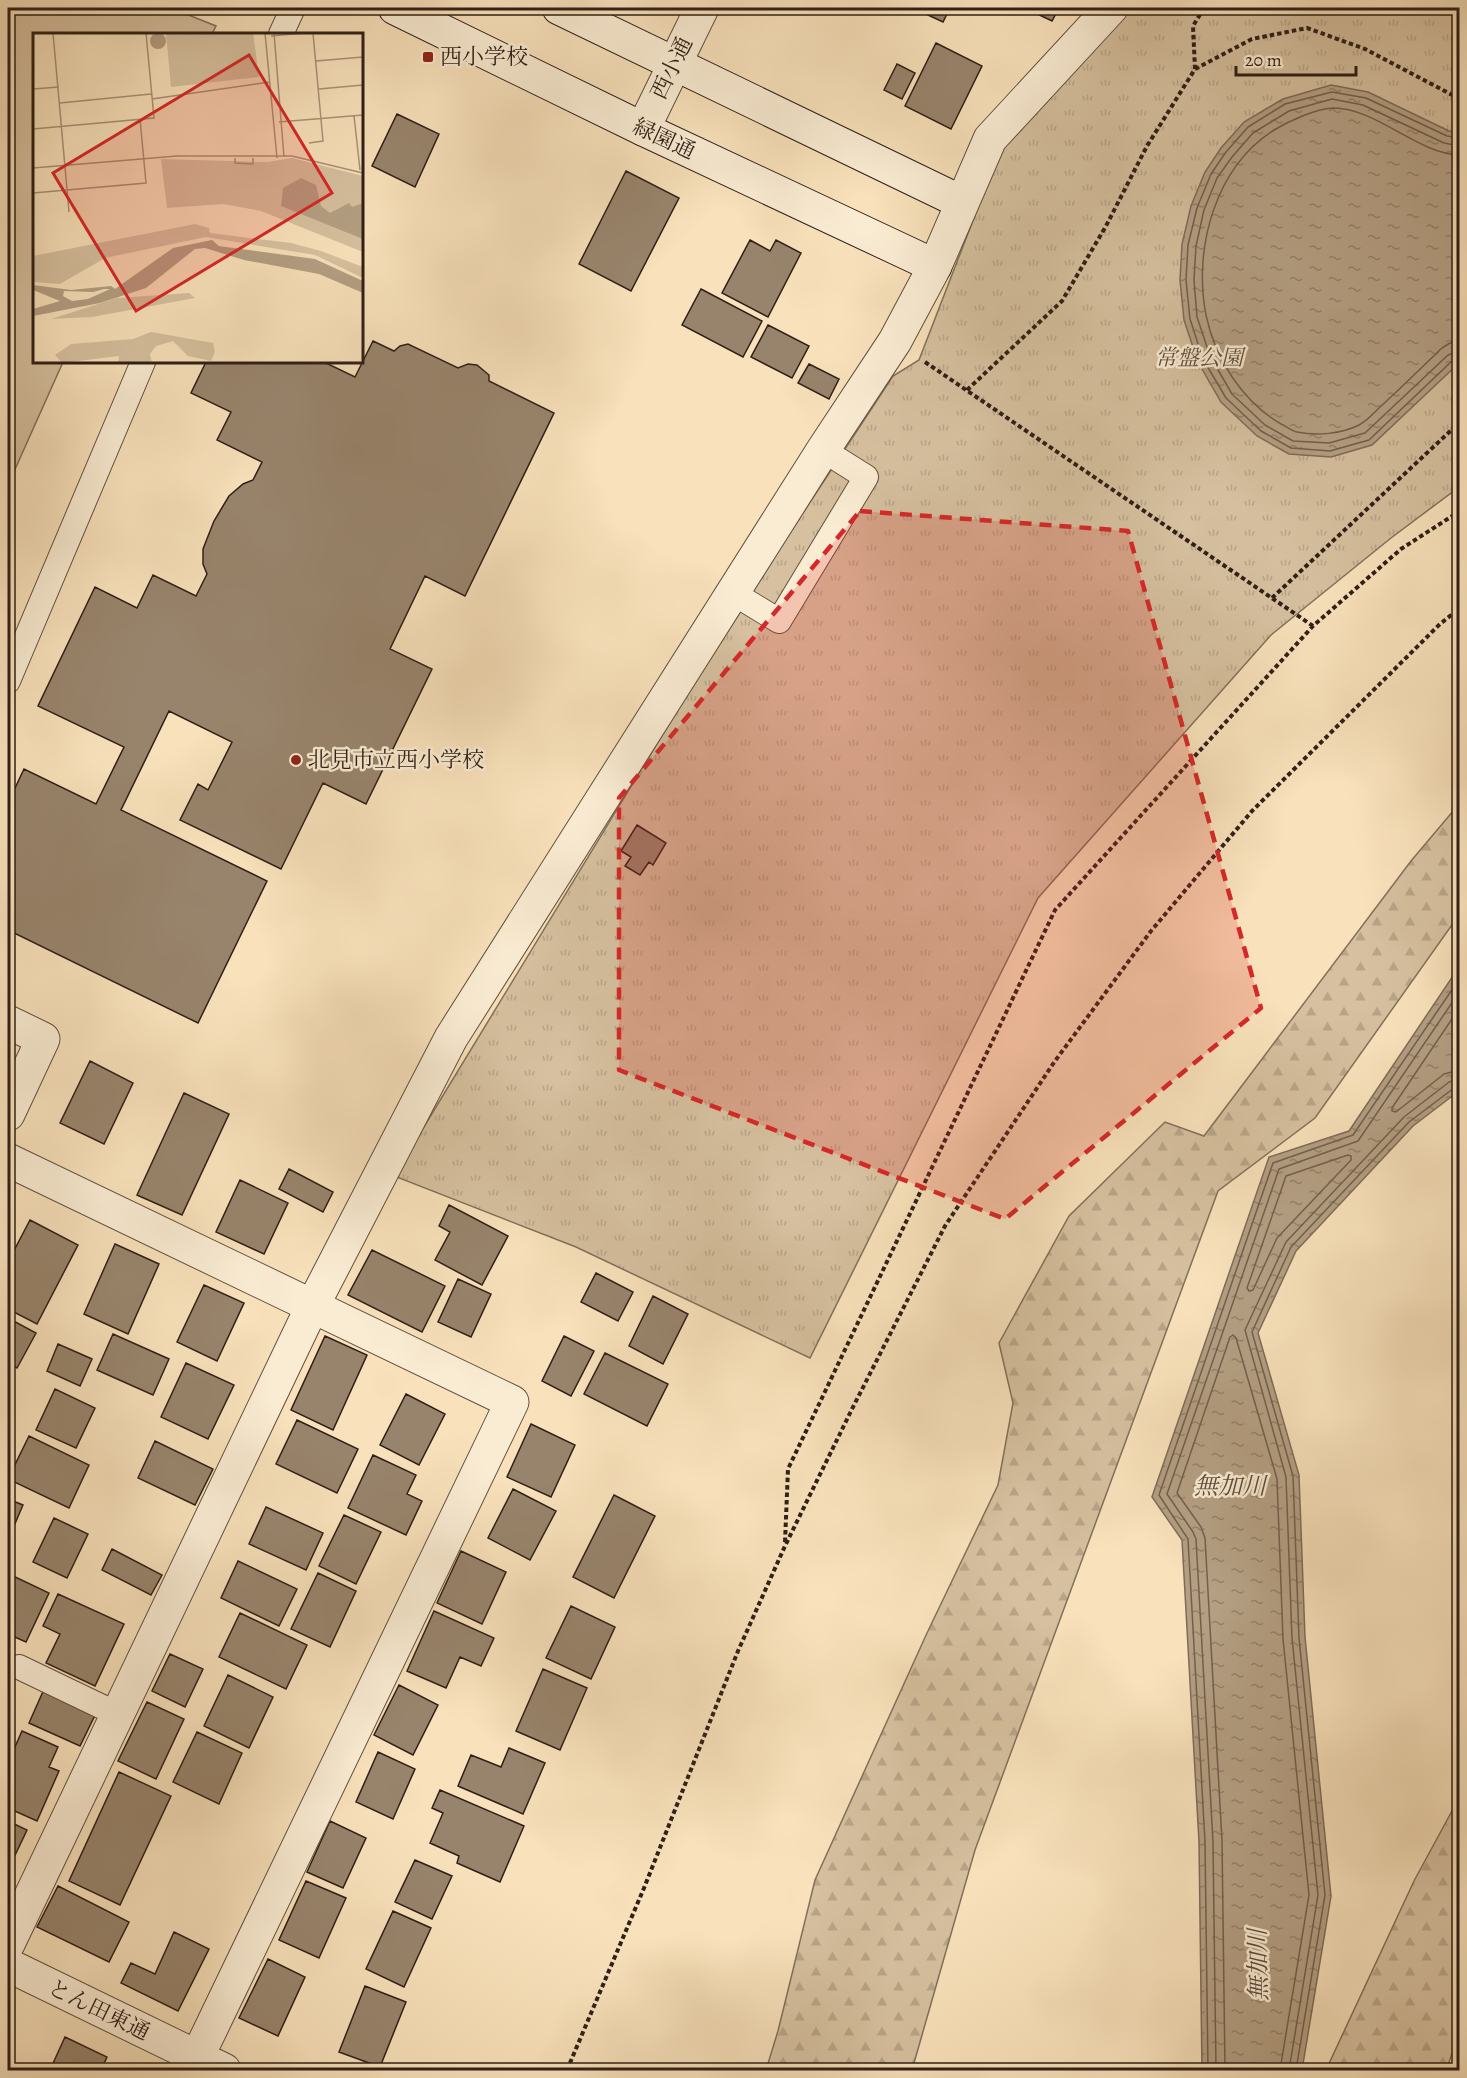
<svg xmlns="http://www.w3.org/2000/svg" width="1467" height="2078" viewBox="0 0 1467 2078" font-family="Alegreya,'Noto Serif JP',serif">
  <defs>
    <pattern id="forest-firs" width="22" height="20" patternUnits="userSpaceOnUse" patternTransform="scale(1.5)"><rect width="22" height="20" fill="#d6c09f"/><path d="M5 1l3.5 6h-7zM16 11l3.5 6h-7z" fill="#b8a588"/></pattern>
    <pattern id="park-tufts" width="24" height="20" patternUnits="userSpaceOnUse" patternTransform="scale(1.5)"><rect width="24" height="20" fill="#d6c09f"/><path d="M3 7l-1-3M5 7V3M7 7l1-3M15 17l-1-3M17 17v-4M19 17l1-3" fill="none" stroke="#b8a588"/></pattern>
    <pattern id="water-ripples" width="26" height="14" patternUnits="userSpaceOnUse" patternTransform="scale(1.5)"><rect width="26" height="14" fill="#b49f83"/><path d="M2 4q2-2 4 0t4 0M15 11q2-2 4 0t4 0" fill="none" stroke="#93816a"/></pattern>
  </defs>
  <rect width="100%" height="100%" fill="#f8e1bb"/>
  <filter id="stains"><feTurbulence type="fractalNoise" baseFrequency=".00333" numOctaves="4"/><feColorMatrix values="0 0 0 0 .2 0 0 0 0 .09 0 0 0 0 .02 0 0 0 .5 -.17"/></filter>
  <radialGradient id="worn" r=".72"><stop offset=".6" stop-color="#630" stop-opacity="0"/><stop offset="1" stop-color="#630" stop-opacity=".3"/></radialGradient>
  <!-- green -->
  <path fill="#d6c09f" stroke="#82705b" stroke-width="1.5" d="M8 8H171L216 26 212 34H34V362H63L8 485Z"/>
  <!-- forest -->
  <path fill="url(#forest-firs)" stroke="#82705b" stroke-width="1.5" d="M1459 804V915L1315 1118 1218 1191 975 1850 912 2070H766L778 2031 815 1880 927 1633 998 1485 1013 1403 999 1343 1069 1216 1165 1122 1204 1136 1411 861Z
    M1459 1798V2035L1446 2070H1326L1414 1881Z"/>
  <!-- park -->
  <path fill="url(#park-tufts)" stroke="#82705b" stroke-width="1.5" d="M1128 8H1459V487L1391 538 1271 635 1038 898 810 1358 576 1247 394 1176 728 627 893 376 919 360 1003 143Z"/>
  <!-- water -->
  <path fill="url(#water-ripples)" stroke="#7f6c58" stroke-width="1.5" d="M1331 85 1368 92 1449 131 1459 133 1460 362 1372 445 1331 457 1289 454 1257 436 1221 402 1198 362 1184 320 1180 280 1182 244 1191 206 1205 172 1221 148 1244 122 1283 99Z
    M1459 967V1091L1413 1126 1296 1251 1258 1333 1299 1475 1305 1637 1331 1896 1302 2070H1202L1199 1842 1182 1540 1152 1497 1269 1157 1349 1131Z"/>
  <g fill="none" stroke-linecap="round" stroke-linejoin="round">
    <!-- shore -->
    <path stroke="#725f4d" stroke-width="1.5" d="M1460 138 1447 136 1366 98 1332 92 1285 104 1248 127 1226 152 1211 174 1197 208 1188 245 1186 280 1190 319 1203 359 1226 398 1261 431 1291 448 1330 451 1369 440 1453 360 1460 358
      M1460 146 1444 143 1363 105 1332 99 1289 111 1253 133 1232 157 1217 178 1204 210 1196 246 1194 280 1197 317 1210 356 1232 394 1265 425 1293 441 1329 443 1365 433 1448 355 1460 351
      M1460 155C1417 154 1377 108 1333 108 1315 109 1289 121 1274 130 1215 167 1193 249 1206 315 1215 359 1243 402 1281 424 1286 426 1292 431 1297 432 1317 436 1341 434 1359 425 1367 421 1374 413 1380 407 1401 388 1421 368 1442 348L1450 343 1460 342
      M1460 1007 1392 1108V1111L1396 1112 1444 1074 1460 1070
      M1348 1155 1351 1156V1160L1277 1238 1253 1290 1249 1291 1247 1288 1286 1176Z
      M1208 2070 1205 1842 1188 1539 1159 1495 1273 1163 1353 1135 1460 978
      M1216 2070 1213 1842 1196 1539 1193 1532 1167 1494 1279 1169 1358 1141 1460 991
      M1225 2070 1222 1841 1205 1538 1201 1527 1177 1493 1230 1337 1233 1335 1236 1338 1277 1479 1283 1639 1309 1895 1280 2070
      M1289 2070 1318 1895 1292 1638 1286 1477 1245 1330 1286 1242 1404 1117 1449 1082 1460 1079
      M1296 2070 1325 1895 1299 1638 1293 1476 1252 1332 1291 1247 1409 1122 1454 1088 1460 1087"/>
  </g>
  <!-- building -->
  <path fill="#98846c" stroke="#2f1f17" stroke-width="1.5" d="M913 8H950L943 22Z
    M1025 8H1059L1052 21Z
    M936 43 982 66 951 129 905 106Z
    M897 64 915 73 902 99 884 90Z
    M397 114 439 134 415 187 372 166Z
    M626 171 679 198 631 291 579 264Z
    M750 240 770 251 776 240 801 253 768 317 722 293Z
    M701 289 762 321 743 357 682 325Z
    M768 325 809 346 792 378 751 357Z
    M373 341 394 351 400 346 408 344 458 368 468 364 477 365 489 375V381L554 413 465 596 425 576 390 649 432 669 366 804 323 783 281 869 180 820 198 784 208 790 232 742 169 711 121 810 267 881 198 1023 8 930V803L24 769 96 804 124 747 38 706 95 587 137 608 153 575 196 596 207 574 203 564V549L214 521 229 496 243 484 253 480 262 462 217 440 231 412 191 393 206 362H324L355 377Z
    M809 364 839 379 829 399 798 383Z
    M637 825 666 843 653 865 649 862 640 875 625 866 631 857 621 851Z
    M90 1061 133 1083 104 1144 60 1123Z
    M184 1093 229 1114 182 1215 137 1195Z
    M289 1169 333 1192 323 1212 279 1189Z
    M240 1180 288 1203 264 1254 216 1232Z
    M449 1205 508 1236 482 1285 435 1260 450 1232 439 1226Z
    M30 1220 78 1245 37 1324 8 1309V1262Z
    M115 1244 159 1264 128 1334 84 1314Z
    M372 1250 445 1286 422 1332 348 1295Z
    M596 1273 633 1292 618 1321 581 1302Z
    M458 1279 491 1294 471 1337 438 1322Z
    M204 1285 244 1303 217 1361 177 1342Z
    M653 1296 688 1314 663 1364 629 1346Z
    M8 1318 36 1333 17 1368 8 1363Z
    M113 1334 169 1359 153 1395 97 1370Z
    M325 1336 367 1355 333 1430 291 1410Z
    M564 1336 594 1351 571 1396 542 1381Z
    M58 1344 92 1359 80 1386 47 1371Z
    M605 1353 668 1384 647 1426 584 1394Z
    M186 1363 234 1385 208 1439 161 1417Z
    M55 1389 95 1408 76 1448 36 1430Z
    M406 1394 445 1414 419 1465 380 1445Z
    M297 1420 358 1449 337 1493 276 1464Z
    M531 1424 575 1445 551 1497 507 1477Z
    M29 1436 89 1465 69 1508 8 1479Z
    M155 1441 213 1469 195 1505 138 1478Z
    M373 1455 416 1475 407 1494 422 1501 406 1535 348 1508Z
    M513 1489 556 1511 530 1560 488 1538Z
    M614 1495 655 1516 614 1598 573 1577Z
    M8 1499 23 1505 8 1540Z
    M266 1507 323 1533 306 1570 249 1544Z
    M344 1515 381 1532 356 1584 319 1566Z
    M54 1518 88 1534 67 1578 33 1562Z
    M112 1549 162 1575 151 1595 102 1570Z
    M461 1551 506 1572 482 1624 437 1603Z
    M238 1561 297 1589 279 1626 221 1598Z
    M318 1573 356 1591 330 1647 291 1629Z
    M11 1575 49 1593 26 1642 8 1634V1584Z
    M58 1594 124 1624 95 1686 46 1663 60 1634 43 1626Z
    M571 1606 615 1627 591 1679 546 1658Z
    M434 1611 494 1638 481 1666 460 1657 446 1688 407 1671Z
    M240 1613 307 1645 286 1689 219 1657Z
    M170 1654 203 1669 185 1707 152 1691Z
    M543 1669 587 1688 560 1750 516 1731Z
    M228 1675 273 1697 249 1748 204 1726Z
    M399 1685 438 1705 413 1755 374 1735Z
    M45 1687 97 1711 80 1746 29 1723Z
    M147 1702 184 1719 156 1779 118 1761Z
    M22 1731 58 1747 49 1767 59 1771 37 1821 8 1808V1763Z
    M197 1732 242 1753 219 1804 173 1782Z
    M509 1748 545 1763 523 1814 458 1786 471 1755 501 1767Z
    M378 1752 415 1769 393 1819 356 1802Z
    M119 1772 171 1796 120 1905 69 1881Z
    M440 1790 524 1826 500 1882 457 1863 459 1856 430 1843 443 1813 432 1808Z
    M8 1821 27 1830 8 1870Z
    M330 1821 366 1838 343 1888 307 1872Z
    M415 1860 452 1876 432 1919 395 1902Z
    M306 1881 346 1898 319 1958 279 1940Z
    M58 1886 129 1922 109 1962 37 1927Z
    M393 1911 431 1928 404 1987 366 1969Z
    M174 1932 209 1949 178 2011 121 1983 131 1963 155 1974Z
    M268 1959 305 1977 278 2036 239 2018Z
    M365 1986 406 2002 380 2067 339 2052Z
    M65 2037 107 2057 101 2070H50Z"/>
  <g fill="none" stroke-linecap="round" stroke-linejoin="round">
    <!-- lane casing -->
    <g stroke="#615040" stroke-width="26">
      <path id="lane" d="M281 34 293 8
        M733 593 779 621 866 477 823 450
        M8 681 143 362
        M19 1667 117 1714"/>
    </g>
    <!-- street casing -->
    <g stroke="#615040" stroke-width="35">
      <path id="street" d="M643 129 702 8
        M8 1022 43 1039 8 1114
        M8 1160 512 1402 191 2070
        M8 1944 312 1307 451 1038 823 450 895 341 935 266 990 139 1111 8
        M8 1965 224 2070"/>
    </g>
    <!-- secondary casing -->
    <g stroke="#2f1f17" stroke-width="35">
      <path id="secondary" d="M395 8 643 129 935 266
        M559 8 961 202"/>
    </g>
    <!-- path -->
    <path stroke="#2f1f17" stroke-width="4" stroke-dasharray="4.5 3" stroke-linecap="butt" d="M1195 69 1252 39 1307 28 1365 49 1460 99
      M925 362 1313 626
      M967 390 1062 301 1106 226 1147 146 1195 69 1193 26 1204 8
      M1272 598 1460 422
      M785 1542 788 1469 1055 910 1313 626 1401 549 1460 511
      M567 2070 644 1888 738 1651 785 1546 852 1409 945 1226 1055 1061 1151 931 1252 811 1440 624 1460 608"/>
    <!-- lane -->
    <use href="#lane" stroke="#faecd3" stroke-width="24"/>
    <!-- street -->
    <use href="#street" stroke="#faecd3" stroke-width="33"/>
    <!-- secondary -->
    <use href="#secondary" stroke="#faecd3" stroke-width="33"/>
  </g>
  <!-- marked area -->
  <path fill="#d62828" fill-opacity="0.2" stroke="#d62828" stroke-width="4.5" stroke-dasharray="12 8" stroke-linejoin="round" d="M860 511 1128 531 1261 1008 1005 1219 619 1070V798Z"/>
  <!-- markers -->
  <g fill="#8f2418" stroke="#faecd3" stroke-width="2">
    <rect x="422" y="51" width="12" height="12" rx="3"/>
    <circle cx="296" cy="760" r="6"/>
  </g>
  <g text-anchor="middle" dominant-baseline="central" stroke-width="5" stroke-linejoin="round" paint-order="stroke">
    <!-- poi labels -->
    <g font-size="22" fill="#2f1f17" stroke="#faecd3" text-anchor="start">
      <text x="440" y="57">西小学校</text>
      <text x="308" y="760">北見市立西小学校</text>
    </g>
    <!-- street labels -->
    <g font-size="22" fill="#2f1f17" stroke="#faecd3">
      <text transform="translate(672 68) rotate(-64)">西小通</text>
      <text transform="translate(664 139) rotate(25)">緑園通</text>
      <text transform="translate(99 2010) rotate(26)">とん田東通</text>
    </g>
    <!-- park labels -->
    <g font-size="22" font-style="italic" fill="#614f40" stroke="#faecd3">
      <text x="1199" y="358">常盤公園</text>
    </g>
    <!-- water labels -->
    <g font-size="24" font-style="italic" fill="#5e4c3d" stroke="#faecd3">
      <text x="1230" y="1486">無加川</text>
      <text transform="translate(1258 1965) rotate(-91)">無加川</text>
    </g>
  </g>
  <!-- overview -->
  <g transform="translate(33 33)">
    <rect width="330" height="330" fill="#f8e1bb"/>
    <path d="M133 0H220L226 44 138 54Z" fill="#d6c09f"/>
    <path d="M162 191 176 195 177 200 258 210 288 218 330 234V245L282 222 173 204 72 225 27 251 0 249V223ZM156 260 162 265 59 284 18 286 84 265ZM118 299 180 310 182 319 178 328 155 323 140 308 123 313 117 321 119 330H85L86 323 29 330 22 322 38 311 100 306Z" fill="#d6c09f"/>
    <path d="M259 125 330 143V219L228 178 190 171 134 175 128 126 234 129Z" fill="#d6c09f"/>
    <path d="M117 8a8 8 0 1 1 16 0a8 8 0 1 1-16 0ZM268 145 283 152 288 173 297 180 316 170 319 174 330 170V206L248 173 250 155ZM179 207 186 213 282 226 330 248V260L286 241 211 227 172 215 162 216 113 255 67 270 0 283V276L27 268 0 257V252L38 257 78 253 82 256 140 215ZM71 256H77L55 266 39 268 30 263 31 258 60 259Z" fill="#b49f83" fill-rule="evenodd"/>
    <path fill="none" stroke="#a89379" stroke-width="1.5" d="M20 0 36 179M232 0 244 125M241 0 251 124M238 3 271 0M283 28 330 24M0 56 26 54M286 56 330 52M119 66 237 49M27 70 118 61M321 83 327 137M246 89 330 82M0 96 121 85 113 0M276 110 290 108 280 0M202 125V130L220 131V125M0 135 144 123H259L330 140M0 160 113 150 107 86"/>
    <path fill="#d62828" fill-opacity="0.15" stroke="#d62828" stroke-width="3" d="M216 22 299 160 103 278 20 140Z"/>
    <rect width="330" height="330" fill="none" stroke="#2f1f17" stroke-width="3"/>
  </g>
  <!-- margin -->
  <rect width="1467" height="2078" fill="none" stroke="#f8e1bb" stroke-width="30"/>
  <rect x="9" y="9" width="1449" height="2060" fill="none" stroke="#2f1f17" stroke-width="3"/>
  <rect x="15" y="15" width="1437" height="2048" fill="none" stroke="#2f1f17" stroke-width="1.5"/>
  <!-- scale -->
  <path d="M1236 66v9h120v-9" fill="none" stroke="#2f1f17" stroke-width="3"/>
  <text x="1245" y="66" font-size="18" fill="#2f1f17" stroke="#faecd3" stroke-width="4.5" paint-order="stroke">20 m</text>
  <rect width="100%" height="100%" filter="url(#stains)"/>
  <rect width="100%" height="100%" fill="url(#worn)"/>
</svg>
